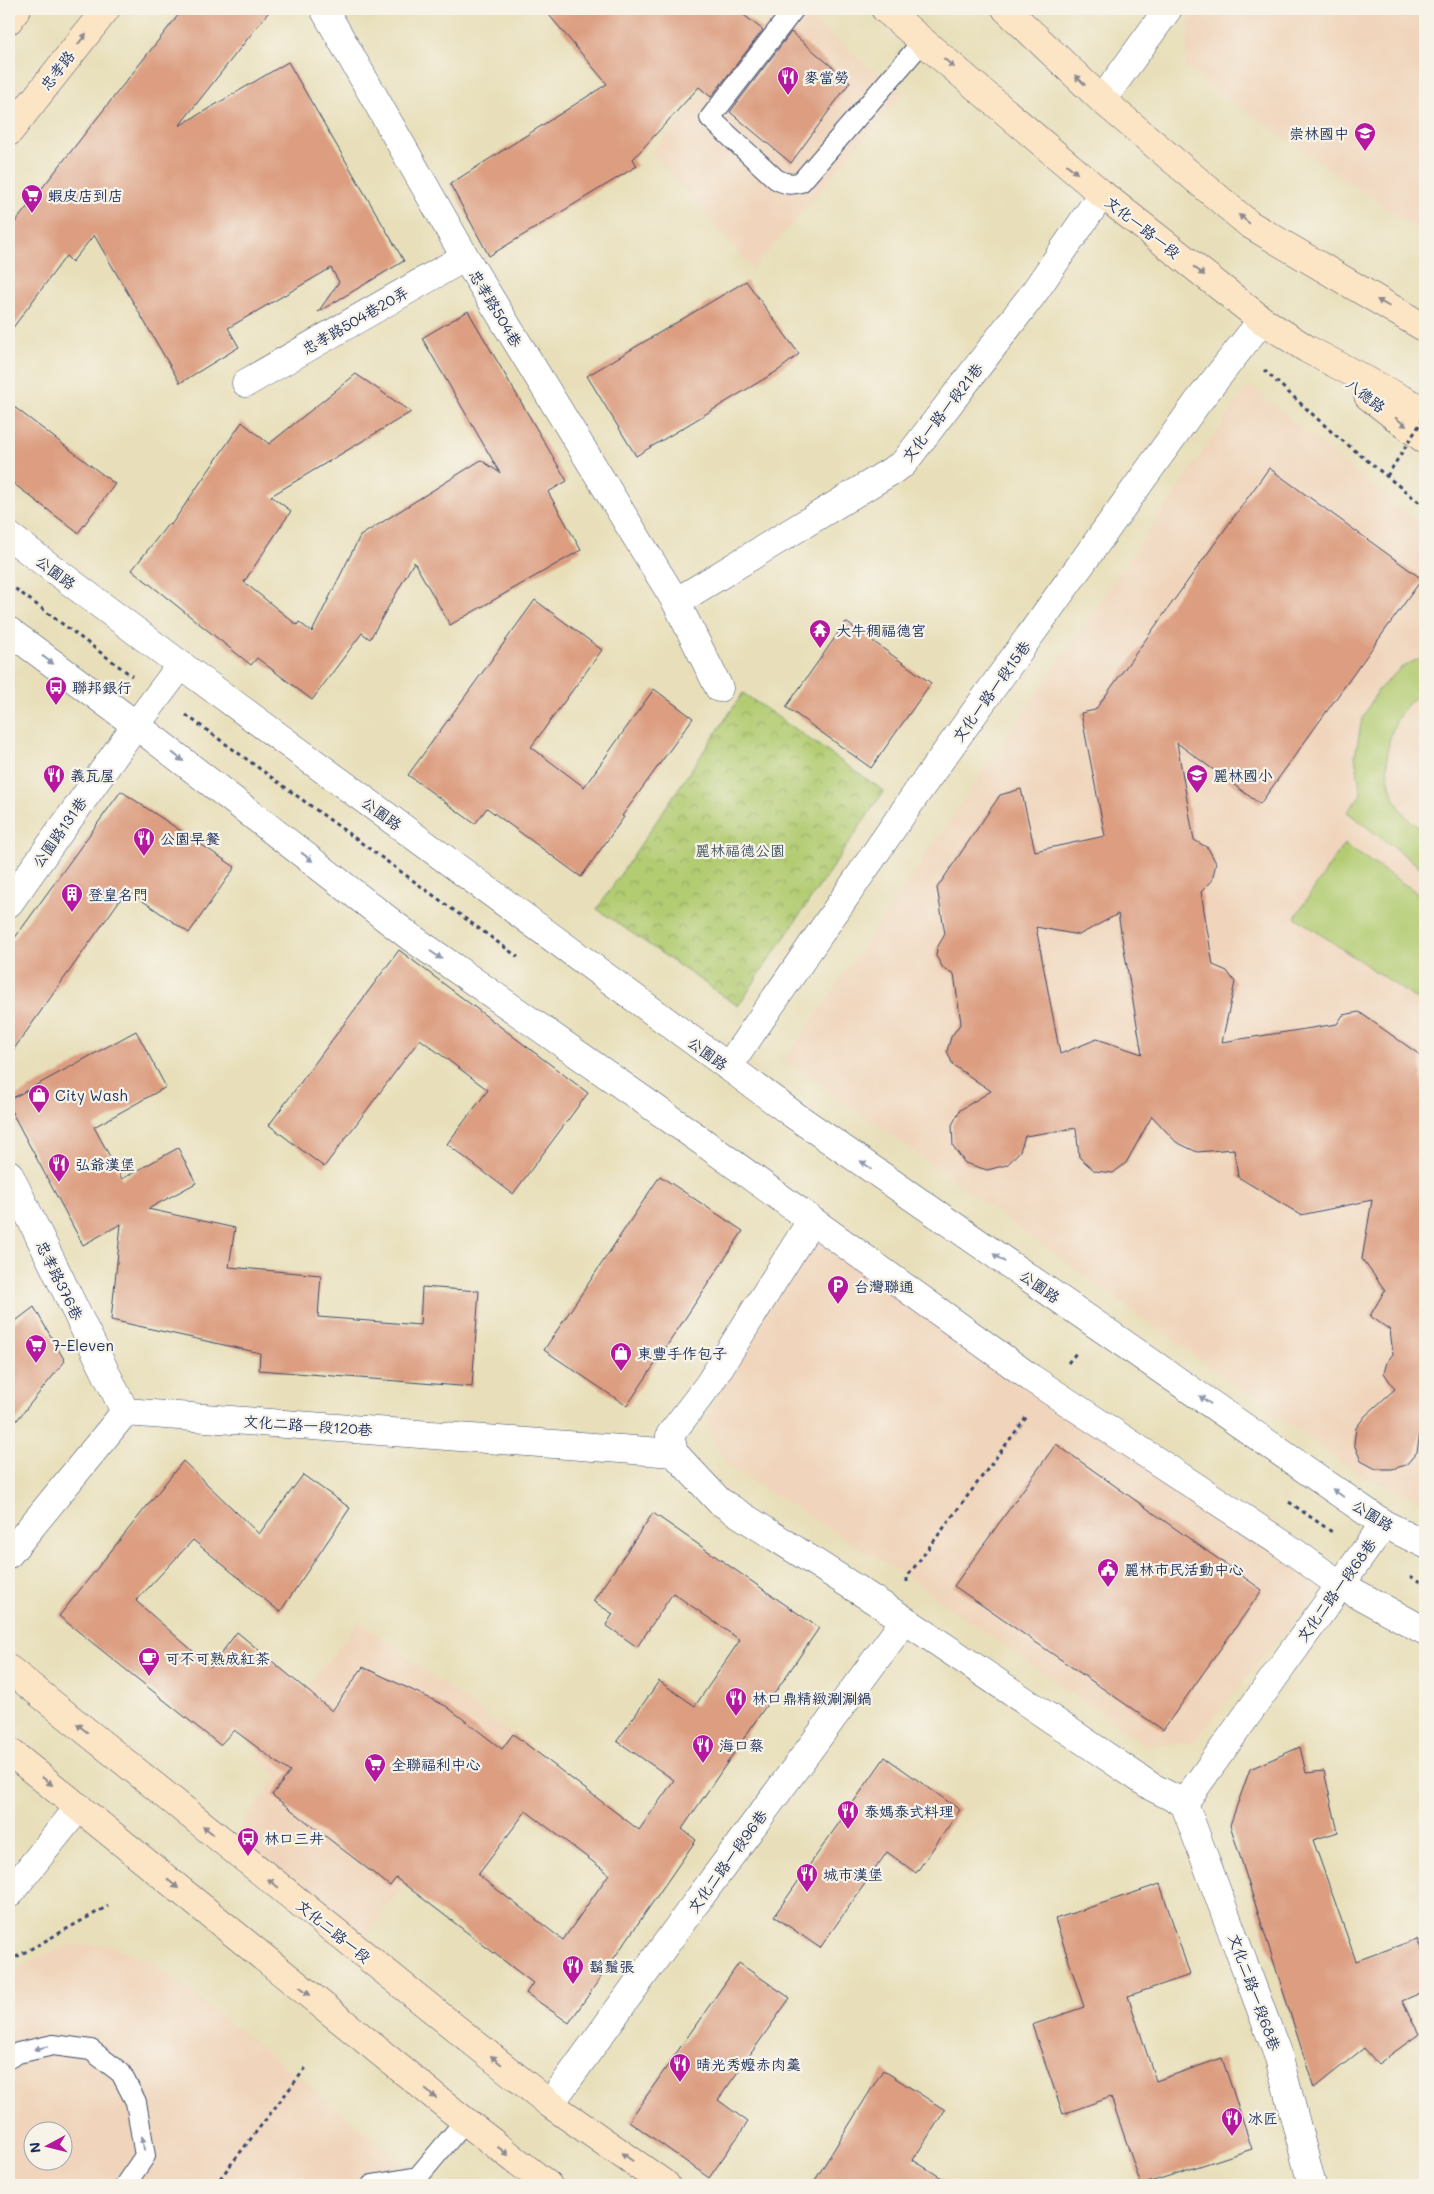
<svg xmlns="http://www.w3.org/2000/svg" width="1434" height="2194" viewBox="0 0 1434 2194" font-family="Mali,'LXGW WenKai TC',sans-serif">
  <defs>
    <pattern id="park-crowns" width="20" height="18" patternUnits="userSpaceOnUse" patternTransform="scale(1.25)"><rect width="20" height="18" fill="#b2cc72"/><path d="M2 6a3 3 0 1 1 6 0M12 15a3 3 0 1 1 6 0" fill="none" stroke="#90a661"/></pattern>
  </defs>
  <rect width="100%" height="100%" fill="#f7f3e8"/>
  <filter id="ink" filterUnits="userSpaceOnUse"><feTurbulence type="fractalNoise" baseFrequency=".02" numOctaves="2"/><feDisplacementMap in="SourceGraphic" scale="10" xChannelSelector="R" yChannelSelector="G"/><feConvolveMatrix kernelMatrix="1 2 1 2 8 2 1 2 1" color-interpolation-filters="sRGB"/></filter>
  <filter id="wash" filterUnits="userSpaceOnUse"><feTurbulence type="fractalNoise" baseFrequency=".0096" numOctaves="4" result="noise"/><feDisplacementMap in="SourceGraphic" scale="20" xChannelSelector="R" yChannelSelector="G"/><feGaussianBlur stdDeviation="1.12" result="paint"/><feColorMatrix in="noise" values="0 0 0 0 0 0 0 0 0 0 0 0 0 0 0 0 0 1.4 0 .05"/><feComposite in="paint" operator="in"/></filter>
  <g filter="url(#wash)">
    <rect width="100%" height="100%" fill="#e8dfba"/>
    <!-- built -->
    <path fill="#f0d5bc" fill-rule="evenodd" d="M777 9H798L903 93 753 269 652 152Z
      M1196 9H1425V235L1185 68 1190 17Z
      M1249 385 1425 529V1502L1359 1475 786 1059Z
      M806 1232 1322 1587 1193 1743 1145 1745 907 1577 729 1467 715 1446 707 1418Z
      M359 1621 517 1739 358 1944 228 1844 278 1776 255 1755Z
      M68 1945H110L150 1961 298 2077 429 2185H9V1976L28 1962ZM32 2132H62V2162H32Z"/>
    <!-- park -->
    <path fill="url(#park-crowns)" stroke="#667e68" d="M743 693 884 791 738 1006 597 909Z"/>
    <!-- pitch -->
    <path fill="#b2cc72" stroke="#667e68" d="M1425 656V691C1383 714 1376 777 1404 814 1409 821 1419 826 1425 831V871L1347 812 1361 794 1355 756 1362 719 1378 690 1402 667Z
      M1344 844 1425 898V1005L1295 917Z"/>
    <g id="blocks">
      <!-- building -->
      <path fill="#dc9d80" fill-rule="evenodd" d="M183 9H271L179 126 288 62 404 261 318 312 339 282 331 268 228 328 239 347 180 383 94 235 72 262 66 256 9 333V230Z
        M544 9H736L763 30 711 97 699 87 633 159 637 166 489 256 450 184 607 84Z
        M791 32 850 82 791 163 730 112Z
        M746 281 799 354 779 370 636 456 587 376Z
        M468 311 567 481 548 492 581 550 450 625 414 562 370 639 362 633 312 700 257 658 251 665 132 570 169 523 171 525 242 422 269 444 356 374 411 412 271 496 291 511 244 582 297 625 299 622 312 632 360 536 481 460 500 473 422 338Z
        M9 403 115 484 78 533 9 480Z
        M1269 468 1422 579 1260 804 1177 743 1194 840 1208 848 1216 863 1212 881 1201 892 1213 965 1227 971 1235 982 1222 1042 1337 1024 1343 1015 1359 1012 1420 1055 1422 1076 1421 1078 1425 1099V1433H1420L1417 1452 1406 1465 1392 1469H1376L1361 1461 1354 1444 1356 1428 1365 1416 1395 1389 1384 1373 1387 1362 1393 1354 1390 1330 1370 1316 1385 1290 1362 1259 1372 1200 1301 1215 1238 1177 1234 1149 1197 1152 1176 1142 1152 1116 1126 1163 1113 1173 1095 1171 1079 1157 1076 1128 1025 1136 1020 1151 1007 1165 987 1170 965 1163 953 1146 952 1125 960 1110 991 1091 953 1065 947 1051 951 1037 961 1023 954 974 943 968 936 956 937 948 945 934 937 888 1000 795 1021 789 1035 851 1105 836 1081 713 1095 710ZM1118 914 1142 1054 1097 1039 1060 1054 1036 927 1079 935Z
        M535 600 602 650 531 747 584 787 654 689 693 718 622 816 624 817 581 877 487 808 475 824 408 775Z
        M846 622 931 683 871 768 786 707Z
        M121 791 235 867 189 933 127 890 9 1056V946Z
        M399 950 588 1093 513 1194 447 1144 488 1090 420 1039 324 1167 269 1125Z
        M136 1031 166 1087 94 1127 122 1179 178 1148 196 1183 148 1209 235 1228 229 1267 321 1275 318 1317 420 1325 422 1287 479 1291 472 1387 259 1370 260 1353 111 1320 121 1224 83 1245 9 1107V1100Z
        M660 1176 743 1231 627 1406 544 1350Z
        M34 1307 65 1361 9 1430V1326Z
        M1056 1444 1262 1590 1163 1730 954 1586Z
        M183 1461 259 1534 303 1475 350 1508 280 1612 193 1540 136 1601 211 1667 237 1632 332 1711 363 1667 446 1706 502 1749 513 1734 639 1830 674 1780 617 1741 659 1681 695 1706 740 1640 673 1593 637 1647 606 1625 613 1614 593 1601 653 1513 819 1628 682 1829 696 1840 569 2023 526 1993 533 1983 396 1878 390 1886 272 1795 290 1772 234 1730 220 1745 59 1616ZM526 1811 609 1874 563 1940 478 1875Z
        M1300 1747 1306 1773 1324 1771 1338 1832 1313 1840 1356 1961 1417 1939 1425 1956V1991L1402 2001 1419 2034 1378 2064 1364 2048 1314 2088 1230 1825 1250 1769Z
        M885 1757 960 1810 916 1873 887 1852 820 1948 774 1916Z
        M1160 1884 1190 1975 1128 1996 1156 2081 1222 2058 1252 2149 1141 2185 1111 2097 1063 2114 1032 2025 1084 2007 1055 1919Z
        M739 1963 790 1998 718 2100 748 2122 709 2178 629 2121Z
        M883 2070 945 2110 913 2160 953 2185H812Z"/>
    </g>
  </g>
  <g filter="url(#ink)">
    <use href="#blocks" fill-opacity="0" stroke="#3a496c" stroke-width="1"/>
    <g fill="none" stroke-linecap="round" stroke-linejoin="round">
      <!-- lane casing -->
      <g stroke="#3a496c" stroke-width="22">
        <path id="lane" d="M794 9 710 118 776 179C785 184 791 185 801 182L923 41
          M9 2058 18 2053 53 2045 91 2050 121 2073 136 2102 145 2156 125 2185
          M372 2185 418 2177
          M411 2185 465 2121"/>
      </g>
      <!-- street casing -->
      <g stroke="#3a496c" stroke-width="29">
        <path id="street" d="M324 9 465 257 676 602 719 688
          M1102 100 1168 9
          M246 383 465 257
          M9 536 181 665 794 1115 1384 1524 1425 1544
          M676 602 903 464 1033 294 1102 194
          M9 631 136 725 409 936 696 1137 1031 1378 1287 1547 1339 1584 1425 1631
          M9 903 136 725 181 665
          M728 1067 916 794 1197 403 1262 320
          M9 1174 125 1412
          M811 1221 709 1384 670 1435 674 1453 719 1501 905 1620 1152 1787 1184 1803 1384 1524
          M9 1554 125 1412 674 1453
          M1184 1803 1279 2058 1312 2185
          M9 1894 79 1807
          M550 2104 689 1912 905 1620"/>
      </g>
      <!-- secondary casing -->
      <g stroke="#3a496c" stroke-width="29">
        <path id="secondary" d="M885 9 1102 194 1262 320 1307 349 1425 411
          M1006 9 1102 100 1249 224 1425 328
          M9 20 17 9
          M9 132 106 9
          M1368 396 1425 440
          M9 1669 550 2104 666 2185
          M9 1751 465 2121 548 2185"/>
      </g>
      <!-- path -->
      <path stroke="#3a496c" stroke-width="3" stroke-dasharray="4 4" stroke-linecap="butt" d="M1264 370 1333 433 1425 507
        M9 584 132 676
        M186 715 518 957
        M1068 1363 1077 1352
        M1289 1502 1335 1534
        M1410 1576 1425 1584
        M907 1582V1577L1028 1415
        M9 1961 108 1906
        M215 2185 308 2065"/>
      <!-- lane -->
      <use href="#lane" stroke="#fff" stroke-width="20"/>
      <!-- street -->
      <use href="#street" stroke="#fff" stroke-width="28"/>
      <!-- secondary -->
      <use href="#secondary" stroke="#fce5c4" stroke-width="28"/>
      <!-- path-bridge -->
      <path stroke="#3a496c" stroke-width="3" stroke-dasharray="4 4" stroke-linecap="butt" d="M1387 476 1425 416"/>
    </g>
    <!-- one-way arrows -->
    <defs><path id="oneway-solid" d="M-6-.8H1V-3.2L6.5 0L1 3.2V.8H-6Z" transform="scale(1.25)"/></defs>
    <g fill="#8c8a91">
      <use href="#oneway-solid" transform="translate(82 39) rotate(-52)"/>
      <use href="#oneway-solid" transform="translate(949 63) rotate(41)"/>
      <use href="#oneway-solid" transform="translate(1080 80) rotate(-136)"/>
      <use href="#oneway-solid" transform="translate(1072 169) rotate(41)"/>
      <use href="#oneway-solid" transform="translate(1244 219) rotate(-141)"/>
      <use href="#oneway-solid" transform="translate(1199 271) rotate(38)"/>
      <use href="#oneway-solid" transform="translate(1383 303) rotate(-150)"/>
      <use href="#oneway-solid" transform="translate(1401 422) rotate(38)"/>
      <use href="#oneway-solid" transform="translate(82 1728) rotate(-141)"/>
      <use href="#oneway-solid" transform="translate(47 1781) rotate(38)"/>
      <use href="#oneway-solid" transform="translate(208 1830) rotate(-141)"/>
      <use href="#oneway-solid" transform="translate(273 1883) rotate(-141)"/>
      <use href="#oneway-solid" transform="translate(173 1884) rotate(39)"/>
      <use href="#oneway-solid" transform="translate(305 1991) rotate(39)"/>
      <use href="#oneway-solid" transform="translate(496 2060) rotate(-141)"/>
      <use href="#oneway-solid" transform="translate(431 2094) rotate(39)"/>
      <use href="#oneway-solid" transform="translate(503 2151) rotate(38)"/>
      <use href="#oneway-solid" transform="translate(627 2157) rotate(-145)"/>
    </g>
    <g fill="#8d97ae">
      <use href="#oneway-solid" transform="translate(48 660) rotate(36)"/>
      <use href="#oneway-solid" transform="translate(178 757) rotate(38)"/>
      <use href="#oneway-solid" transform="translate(307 857) rotate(38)"/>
      <use href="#oneway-solid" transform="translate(436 955) rotate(35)"/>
      <use href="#oneway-solid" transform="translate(866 1165) rotate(-145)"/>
      <use href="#oneway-solid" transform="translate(999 1258) rotate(-145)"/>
      <use href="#oneway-solid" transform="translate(1205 1400) rotate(-145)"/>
      <use href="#oneway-solid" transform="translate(1338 1493) rotate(-145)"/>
      <use href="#oneway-solid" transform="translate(41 2048) rotate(167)"/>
      <use href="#oneway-solid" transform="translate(143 2143) rotate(-99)"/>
    </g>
  </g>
  <!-- icons -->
  <defs>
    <g id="restaurant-pin" transform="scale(1.125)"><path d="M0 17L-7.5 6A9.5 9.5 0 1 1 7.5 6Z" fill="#b5179e" stroke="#f7f3e8"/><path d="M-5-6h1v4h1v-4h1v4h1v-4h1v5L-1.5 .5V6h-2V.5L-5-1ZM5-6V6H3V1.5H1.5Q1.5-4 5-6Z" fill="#fff"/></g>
    <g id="school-pin" transform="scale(1.125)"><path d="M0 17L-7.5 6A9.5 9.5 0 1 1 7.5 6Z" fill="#b5179e" stroke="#f7f3e8"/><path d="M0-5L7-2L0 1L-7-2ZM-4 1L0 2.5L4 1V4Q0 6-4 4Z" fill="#fff"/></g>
    <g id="supermarket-pin" transform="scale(1.125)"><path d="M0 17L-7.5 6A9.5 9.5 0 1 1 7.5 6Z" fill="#b5179e" stroke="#f7f3e8"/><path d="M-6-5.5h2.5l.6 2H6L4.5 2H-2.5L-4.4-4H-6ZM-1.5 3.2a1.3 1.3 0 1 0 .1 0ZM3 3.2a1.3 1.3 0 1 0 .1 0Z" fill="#fff"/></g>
    <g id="temple-pin" transform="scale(1.125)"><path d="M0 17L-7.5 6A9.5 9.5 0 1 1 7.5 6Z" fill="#b5179e" stroke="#f7f3e8"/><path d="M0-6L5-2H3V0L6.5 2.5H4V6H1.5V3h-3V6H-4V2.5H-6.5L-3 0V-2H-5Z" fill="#fff"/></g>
    <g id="bus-pin" transform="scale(1.125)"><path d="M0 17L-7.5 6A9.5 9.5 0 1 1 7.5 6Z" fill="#b5179e" stroke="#f7f3e8"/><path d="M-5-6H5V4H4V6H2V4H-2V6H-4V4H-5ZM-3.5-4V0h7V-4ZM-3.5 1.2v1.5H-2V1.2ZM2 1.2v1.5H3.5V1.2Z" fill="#fff"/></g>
    <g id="building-pin" transform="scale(1.125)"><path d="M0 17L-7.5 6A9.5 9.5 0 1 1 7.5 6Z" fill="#b5179e" stroke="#f7f3e8"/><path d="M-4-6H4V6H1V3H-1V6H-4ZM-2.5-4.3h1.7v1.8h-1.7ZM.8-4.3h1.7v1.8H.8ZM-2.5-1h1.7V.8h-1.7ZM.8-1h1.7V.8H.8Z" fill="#fff"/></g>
    <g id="shop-pin" transform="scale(1.125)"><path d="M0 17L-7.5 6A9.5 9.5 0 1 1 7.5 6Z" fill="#b5179e" stroke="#f7f3e8"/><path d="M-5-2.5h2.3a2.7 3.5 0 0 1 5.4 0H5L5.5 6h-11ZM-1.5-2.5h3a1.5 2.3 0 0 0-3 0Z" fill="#fff"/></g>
    <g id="parking-pin" transform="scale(1.125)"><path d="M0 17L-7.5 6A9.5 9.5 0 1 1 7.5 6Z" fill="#b5179e" stroke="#f7f3e8"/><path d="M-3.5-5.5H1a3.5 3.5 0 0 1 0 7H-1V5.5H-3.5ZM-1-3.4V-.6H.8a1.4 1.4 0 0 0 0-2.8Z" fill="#fff"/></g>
    <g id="civic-pin" transform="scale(1.125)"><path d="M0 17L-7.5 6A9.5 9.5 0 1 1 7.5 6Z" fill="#b5179e" stroke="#f7f3e8"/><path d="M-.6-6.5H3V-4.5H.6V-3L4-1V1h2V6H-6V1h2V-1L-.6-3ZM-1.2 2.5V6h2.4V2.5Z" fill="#fff"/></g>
    <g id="cafe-pin" transform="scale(1.125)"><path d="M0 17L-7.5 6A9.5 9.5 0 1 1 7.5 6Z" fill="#b5179e" stroke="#f7f3e8"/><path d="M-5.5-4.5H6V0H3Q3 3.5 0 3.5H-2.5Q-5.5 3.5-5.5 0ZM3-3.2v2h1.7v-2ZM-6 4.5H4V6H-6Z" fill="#fff"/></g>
  </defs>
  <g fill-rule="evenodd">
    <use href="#restaurant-pin" x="788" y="77"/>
    <use href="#school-pin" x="1365" y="133"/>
    <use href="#supermarket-pin" x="32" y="195"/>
    <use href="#temple-pin" x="820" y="630"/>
    <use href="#bus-pin" x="56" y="687"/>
    <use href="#restaurant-pin" x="54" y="775"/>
    <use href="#school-pin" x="1197" y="775"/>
    <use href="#restaurant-pin" x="144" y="838"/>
    <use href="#building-pin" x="72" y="894"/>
    <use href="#shop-pin" x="39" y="1095"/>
    <use href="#restaurant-pin" x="59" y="1164"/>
    <use href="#parking-pin" x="838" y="1286"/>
    <use href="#supermarket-pin" x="36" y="1345"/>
    <use href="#shop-pin" x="621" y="1353"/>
    <use href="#civic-pin" x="1108" y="1569"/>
    <use href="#cafe-pin" x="149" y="1658"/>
    <use href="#restaurant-pin" x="736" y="1698"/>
    <use href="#restaurant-pin" x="703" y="1745"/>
    <use href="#supermarket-pin" x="375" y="1764"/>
    <use href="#restaurant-pin" x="848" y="1811"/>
    <use href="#bus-pin" x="248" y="1838"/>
    <use href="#restaurant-pin" x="807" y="1874"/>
    <use href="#restaurant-pin" x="573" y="1966"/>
    <use href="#restaurant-pin" x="680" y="2064"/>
    <use href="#restaurant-pin" x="1232" y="2118"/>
  </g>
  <g text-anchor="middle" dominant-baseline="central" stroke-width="4.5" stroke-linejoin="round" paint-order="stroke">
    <!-- street labels -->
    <g font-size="15" fill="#1b2f5e" stroke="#f7f3e8">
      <text transform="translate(57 70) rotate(-52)">忠孝路</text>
      <text transform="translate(1143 227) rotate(38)">文化一路一段</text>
      <text transform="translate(496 308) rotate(59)">忠孝路504巷</text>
      <text transform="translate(355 320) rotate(-30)">忠孝路504巷20弄</text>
      <text transform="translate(1366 395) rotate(38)">八德路</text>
      <text transform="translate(942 412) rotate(-52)">文化一路一段21巷</text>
      <text transform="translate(56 572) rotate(37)">公園路</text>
      <text transform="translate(991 691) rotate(-54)">文化一路一段15巷</text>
      <text transform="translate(382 813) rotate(36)">公園路</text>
      <text transform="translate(59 832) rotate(-55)">公園路131巷</text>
      <text transform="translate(708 1053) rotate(36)">公園路</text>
      <text transform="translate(60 1280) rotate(64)">忠孝路376巷</text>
      <text transform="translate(1040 1286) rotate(35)">公園路</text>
      <text transform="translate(308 1425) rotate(4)">文化二路一段120巷</text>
      <text transform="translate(1373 1515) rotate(32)">公園路</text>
      <text transform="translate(1336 1590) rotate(-54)">文化二路一段68巷</text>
      <text transform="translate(727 1861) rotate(-54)">文化二路一段96巷</text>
      <text transform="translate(334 1931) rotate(39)">文化二路一段</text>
      <text transform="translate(1255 1992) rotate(70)">文化二路一段68巷</text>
    </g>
    <!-- poi labels -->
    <g font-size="15" fill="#1b2f5e" stroke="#f7f3e8" text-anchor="start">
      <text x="804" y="77">麥當勞</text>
      <text x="1349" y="133" text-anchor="end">崇林國中</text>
      <text x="48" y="195">蝦皮店到店</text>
      <text x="836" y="630">大牛稠福德宮</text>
      <text x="72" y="687">聯邦銀行</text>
      <text x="70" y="775">義瓦屋</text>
      <text x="1213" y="775">麗林國小</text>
      <text x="160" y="838">公園早餐</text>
      <text x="88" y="894">登皇名門</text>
      <text x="55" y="1095">City Wash</text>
      <text x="75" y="1164">弘爺漢堡</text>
      <text x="854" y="1286">台灣聯通</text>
      <text x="52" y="1345">7-Eleven</text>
      <text x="637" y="1353">東豐手作包子</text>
      <text x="1124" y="1569">麗林市民活動中心</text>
      <text x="165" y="1658">可不可熟成紅茶</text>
      <text x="752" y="1698">林口鼎精緻涮涮鍋</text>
      <text x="719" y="1745">海口蔡</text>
      <text x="391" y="1764">全聯福利中心</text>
      <text x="864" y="1811">泰媽泰式料理</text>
      <text x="264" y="1838">林口三井</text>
      <text x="823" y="1874">城市漢堡</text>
      <text x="589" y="1966">鬍鬚張</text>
      <text x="696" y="2064">晴光秀嬤赤肉羹</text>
      <text x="1248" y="2118">冰匠</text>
    </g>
    <!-- park labels -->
    <g font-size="15" fill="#415663" stroke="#f7f3e8">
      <text x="740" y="850">麗林福德公園</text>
    </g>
  </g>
  <!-- margin -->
  <rect width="1434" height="2194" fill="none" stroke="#f7f3e8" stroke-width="30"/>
  <!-- north arrow -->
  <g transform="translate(48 2146) rotate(263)"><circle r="24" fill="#f7f3e8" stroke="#9fa5b1"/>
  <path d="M0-4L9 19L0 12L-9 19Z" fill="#b5179e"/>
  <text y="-8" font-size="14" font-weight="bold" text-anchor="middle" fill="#1b2f5e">N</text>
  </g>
</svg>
